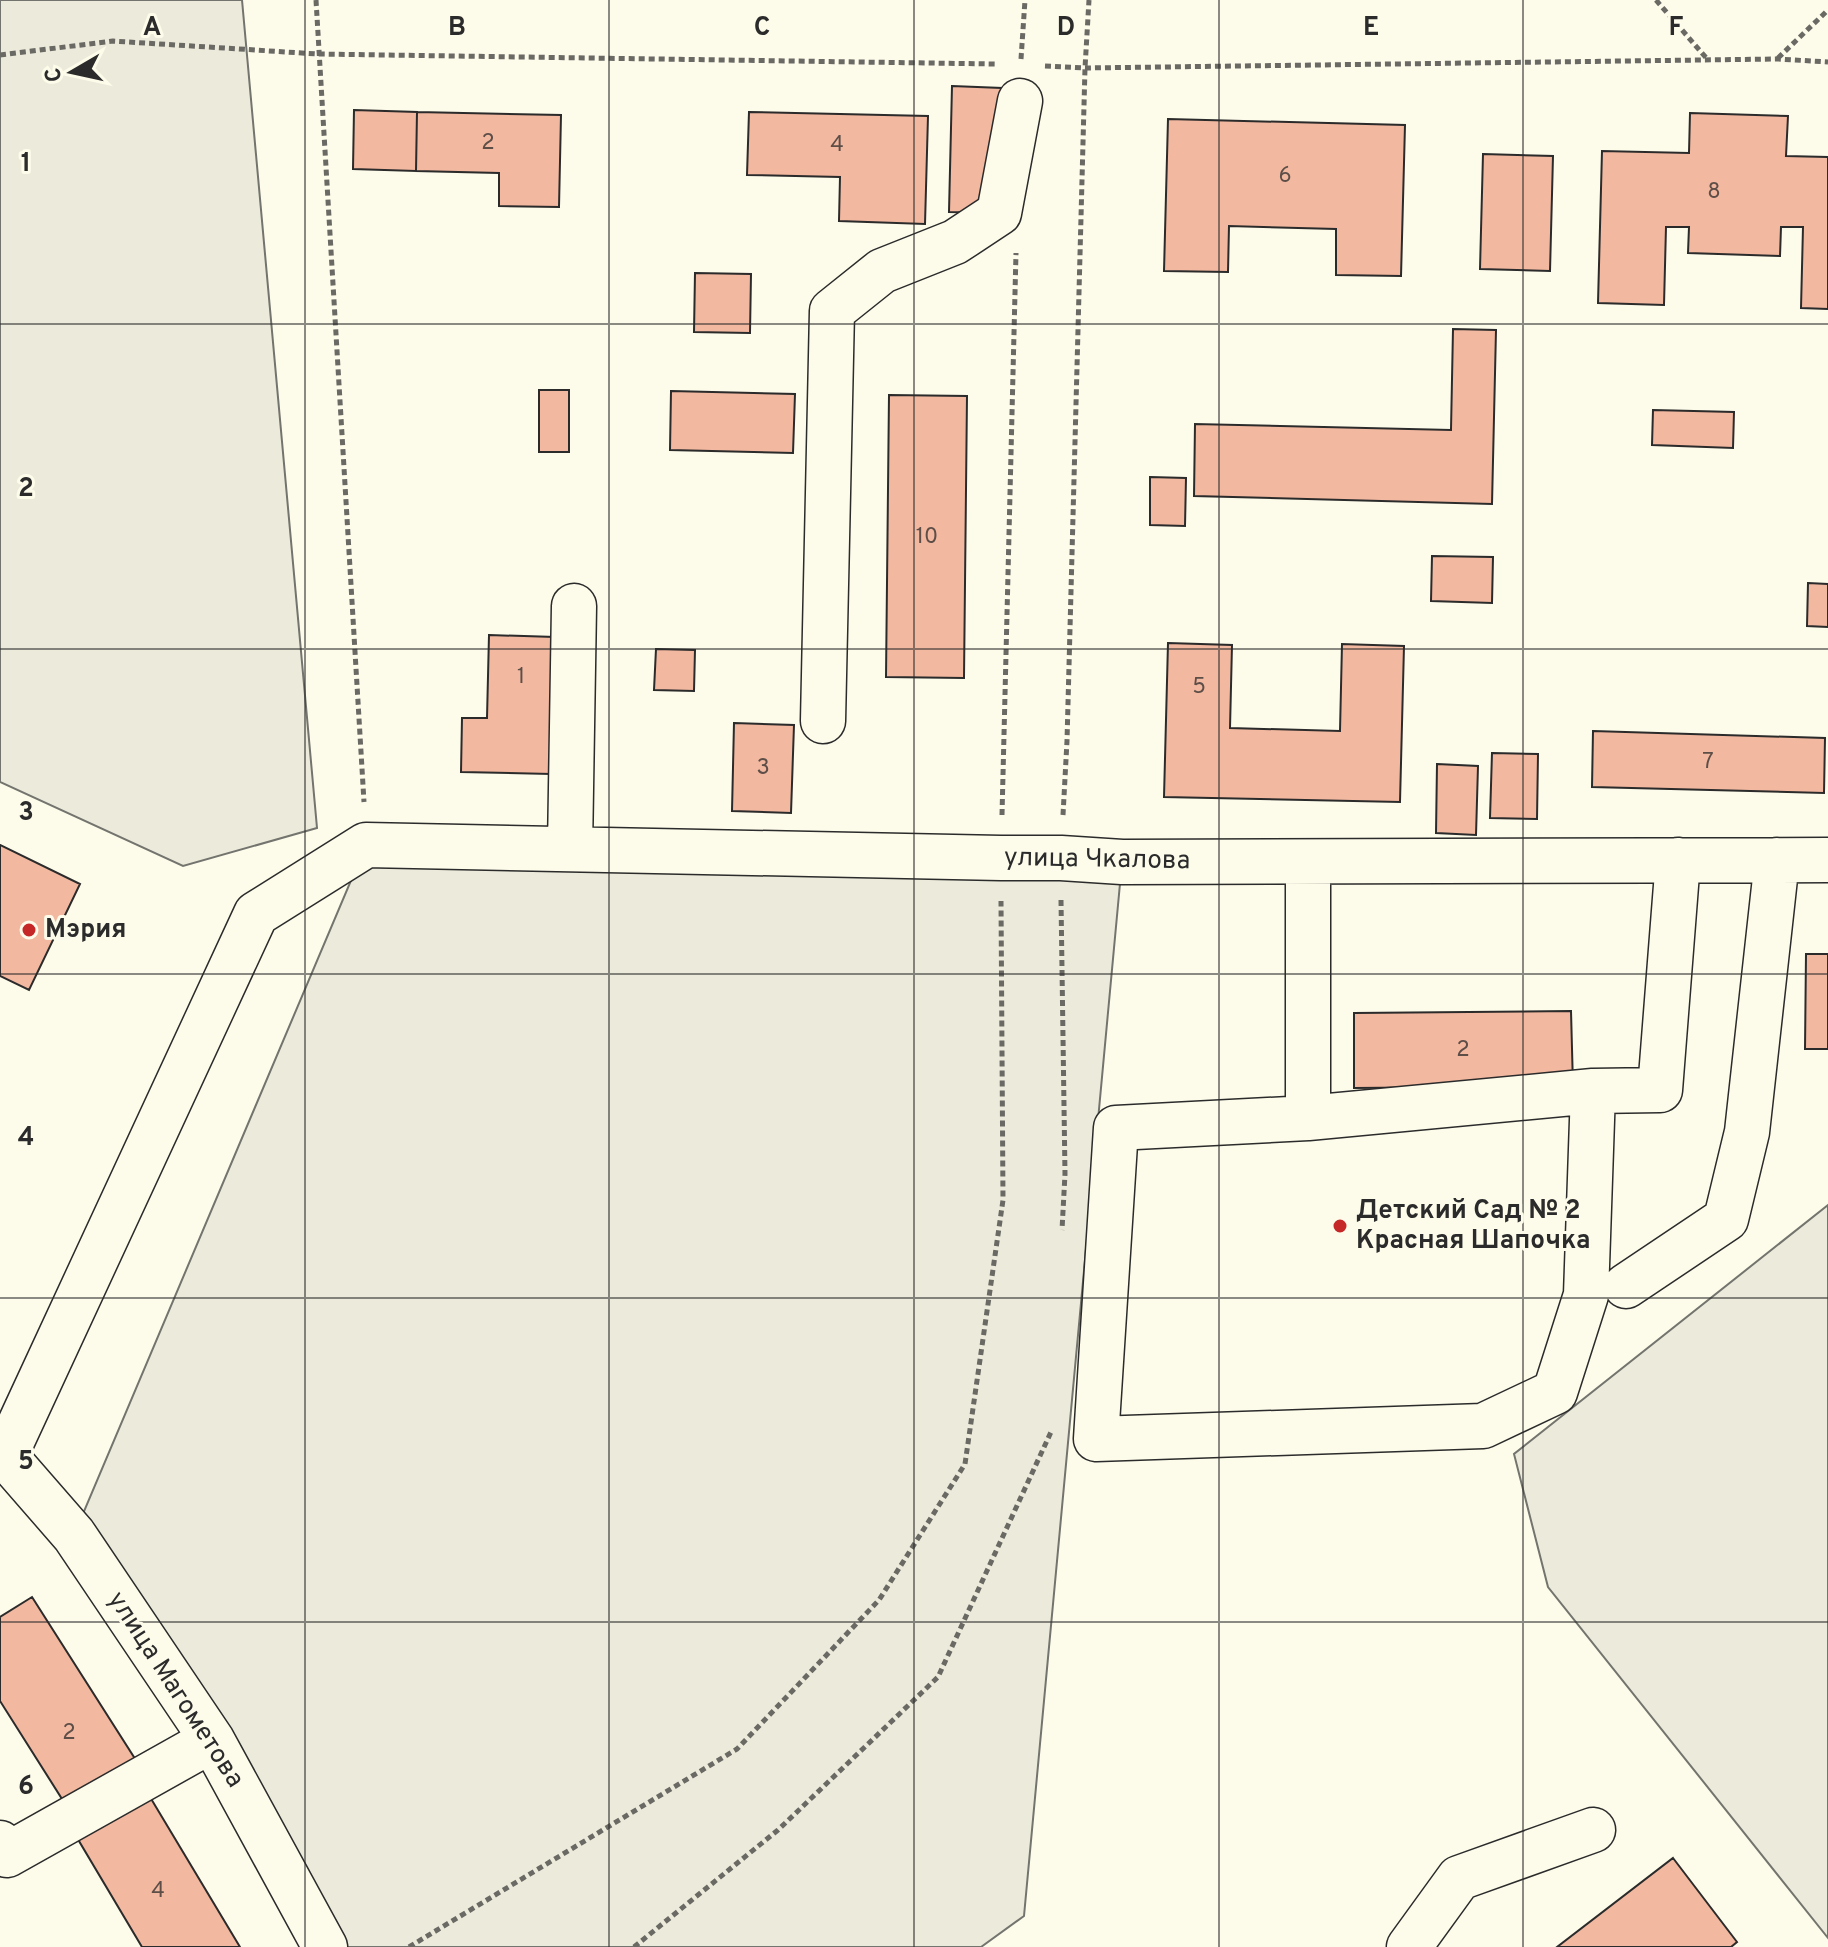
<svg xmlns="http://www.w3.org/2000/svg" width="1828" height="1947" viewBox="0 0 1828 1947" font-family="Overpass,sans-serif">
  <rect width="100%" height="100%" fill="#fdfbea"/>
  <!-- green -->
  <path fill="#ecebdb" stroke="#74746e" stroke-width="2" d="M0 0H242L317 828 183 866 0 782Z
    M366 845 1122 862 1024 1916 981 1947H325L74 1535Z
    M1828 1205V1938L1548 1587 1514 1454Z"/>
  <!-- building -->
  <path fill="#f2b8a0" stroke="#2b2b2b" stroke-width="2" d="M952 86 1002 88 999 213 949 212Z
    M354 110 417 112 416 171 353 169Z
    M417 112 561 115 559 207 499 206V173L416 171Z
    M749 112 928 116 925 224 839 221 840 177 747 175Z
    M1690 113 1788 116 1786 156 1828 157V309L1801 308 1803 227H1781L1780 256 1688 253 1689 227H1666L1664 305 1598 303 1602 151 1689 153Z
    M1168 119 1405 125 1401 276 1336 275V229L1229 226 1228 272 1164 271Z
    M1483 154 1553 156 1550 271 1480 269Z
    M695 273 751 274 750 333 694 332Z
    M1453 329 1496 330 1492 504 1194 496 1195 424 1451 430Z
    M539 390H569V452H539Z
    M671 391 795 394 793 453 670 450Z
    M889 395 967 396 964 678 886 677Z
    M1653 410 1734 412 1733 448 1652 445Z
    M1150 477 1186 478 1185 526 1150 525Z
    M1432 556 1493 557 1492 603 1431 601Z
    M1808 583 1828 584V627L1807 626Z
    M489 635 555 637 551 774 461 772 462 718H487Z
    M1168 643 1232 645 1230 728 1340 731 1342 644 1404 646 1400 802 1164 797Z
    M656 649 695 650 694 691 654 690Z
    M734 723 794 725 791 813 732 811Z
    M1593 731 1825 738 1824 793 1592 787Z
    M1492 753 1538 754 1537 819 1490 818Z
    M1437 764 1478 766 1476 835 1436 833Z
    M0 845 80 884 29 990 0 976Z
    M1806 954H1828V1049H1805Z
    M1571 1011 1573 1086 1354 1088V1013Z
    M32 1597 139 1765 69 1810 0 1701V1617Z
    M147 1792 240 1947H142L76 1836Z
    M1673 1858 1737 1942 1731 1947H1557Z"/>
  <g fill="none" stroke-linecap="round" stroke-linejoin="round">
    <!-- minor casing -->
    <g stroke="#2b2b2b" stroke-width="47">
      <path id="minor" d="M823 721 832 311 882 271 955 242 999 213 1020 101
        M570 849 574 606
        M1308 862V1118L1116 1128 1096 1439 1483 1426 1555 1392 1586 1295 1593 1091 1660 1090 1678 860
        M1308 1118 1593 1091
        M1626 1286 1726 1219 1747 1132 1777 860
        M0 1450 74 1535 212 1740 325 1947
        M5 1456 256 914 366 845 1001 858H1061L1122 862 1828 860
        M0 1843 7 1855 212 1740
        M1409 1947 1459 1878 1593 1830"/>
    </g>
    <!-- path -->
    <path stroke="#6a6964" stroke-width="5" stroke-dasharray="6 4" stroke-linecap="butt" d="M316 0 364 802
      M1656 0 1708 60
      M0 55 113 41 318 54 995 64
      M1778 58 1828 10
      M1021 59 1025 0
      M1045 66 1085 68 1778 59 1828 62
      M1002 815 1016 253
      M1063 815 1067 741 1085 68 1089 0
      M1061 900 1065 1174 1062 1230
      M409 1947 737 1749 879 1600 965 1464 1003 1200 1001 901
      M634 1947 778 1830 938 1677 1051 1432"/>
    <!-- minor -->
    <use href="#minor" stroke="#fdfbea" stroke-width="44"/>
  </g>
  <!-- grid -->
  <path fill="none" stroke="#2b2b2b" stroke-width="2" stroke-opacity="0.55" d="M305 0V1947M609 0V1947M914 0V1947M1219 0V1947M1523 0V1947M0 324H1828M0 649H1828M0 974H1828M0 1298H1828M0 1622H1828"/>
  <!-- markers -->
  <g fill="#c62828" stroke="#fdfbea" stroke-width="3">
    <circle cx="29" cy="930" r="8"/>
    <circle cx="1340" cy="1226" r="8"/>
  </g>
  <g text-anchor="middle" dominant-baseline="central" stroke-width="6" stroke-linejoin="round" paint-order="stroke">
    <!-- number labels -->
    <g font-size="22" fill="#5d4e48">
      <text x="488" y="143">2</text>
      <text x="837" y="145">4</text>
      <text x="1285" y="176">6</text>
      <text x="1714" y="192">8</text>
      <text x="927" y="537">10</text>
      <text x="521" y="677">1</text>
      <text x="1199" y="687">5</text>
      <text x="1708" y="762">7</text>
      <text x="763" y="768">3</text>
      <text x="1463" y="1050">2</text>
      <text x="69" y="1733">2</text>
      <text x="158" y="1891">4</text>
    </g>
    <!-- street labels -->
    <g font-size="26" fill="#2b2b2b" stroke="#fdfbea">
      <text transform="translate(1097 860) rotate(1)">улица Чкалова</text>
      <text transform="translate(175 1690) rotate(57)">улица Магометова</text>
    </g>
    <!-- poi labels -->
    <g font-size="26" font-weight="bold" fill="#2b2b2b" stroke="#fdfbea" text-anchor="start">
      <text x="45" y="930">Мэрия</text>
      <text x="1356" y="1211">Детский Сад № 2<tspan x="1356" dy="30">Красная Шапочка</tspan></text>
    </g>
  </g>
  <g font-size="26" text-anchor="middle" font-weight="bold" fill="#2b2b2b" stroke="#fdfbea" stroke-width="6" stroke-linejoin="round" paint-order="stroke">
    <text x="152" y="35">A</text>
    <text x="457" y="35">B</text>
    <text x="762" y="35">C</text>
    <text x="1066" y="35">D</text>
    <text x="1371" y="35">E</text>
    <text x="1676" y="35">F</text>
    <text x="26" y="171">1</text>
    <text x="26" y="496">2</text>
    <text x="26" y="820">3</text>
    <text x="26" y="1145">4</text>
    <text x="26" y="1469">5</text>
    <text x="26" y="1794">6</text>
  </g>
  <!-- north arrow -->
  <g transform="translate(72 72) rotate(261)" stroke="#fdfbea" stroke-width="6" paint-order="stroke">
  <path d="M0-6L14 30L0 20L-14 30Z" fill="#2b2b2b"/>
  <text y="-12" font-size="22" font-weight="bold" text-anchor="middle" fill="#2b2b2b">С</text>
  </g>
</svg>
